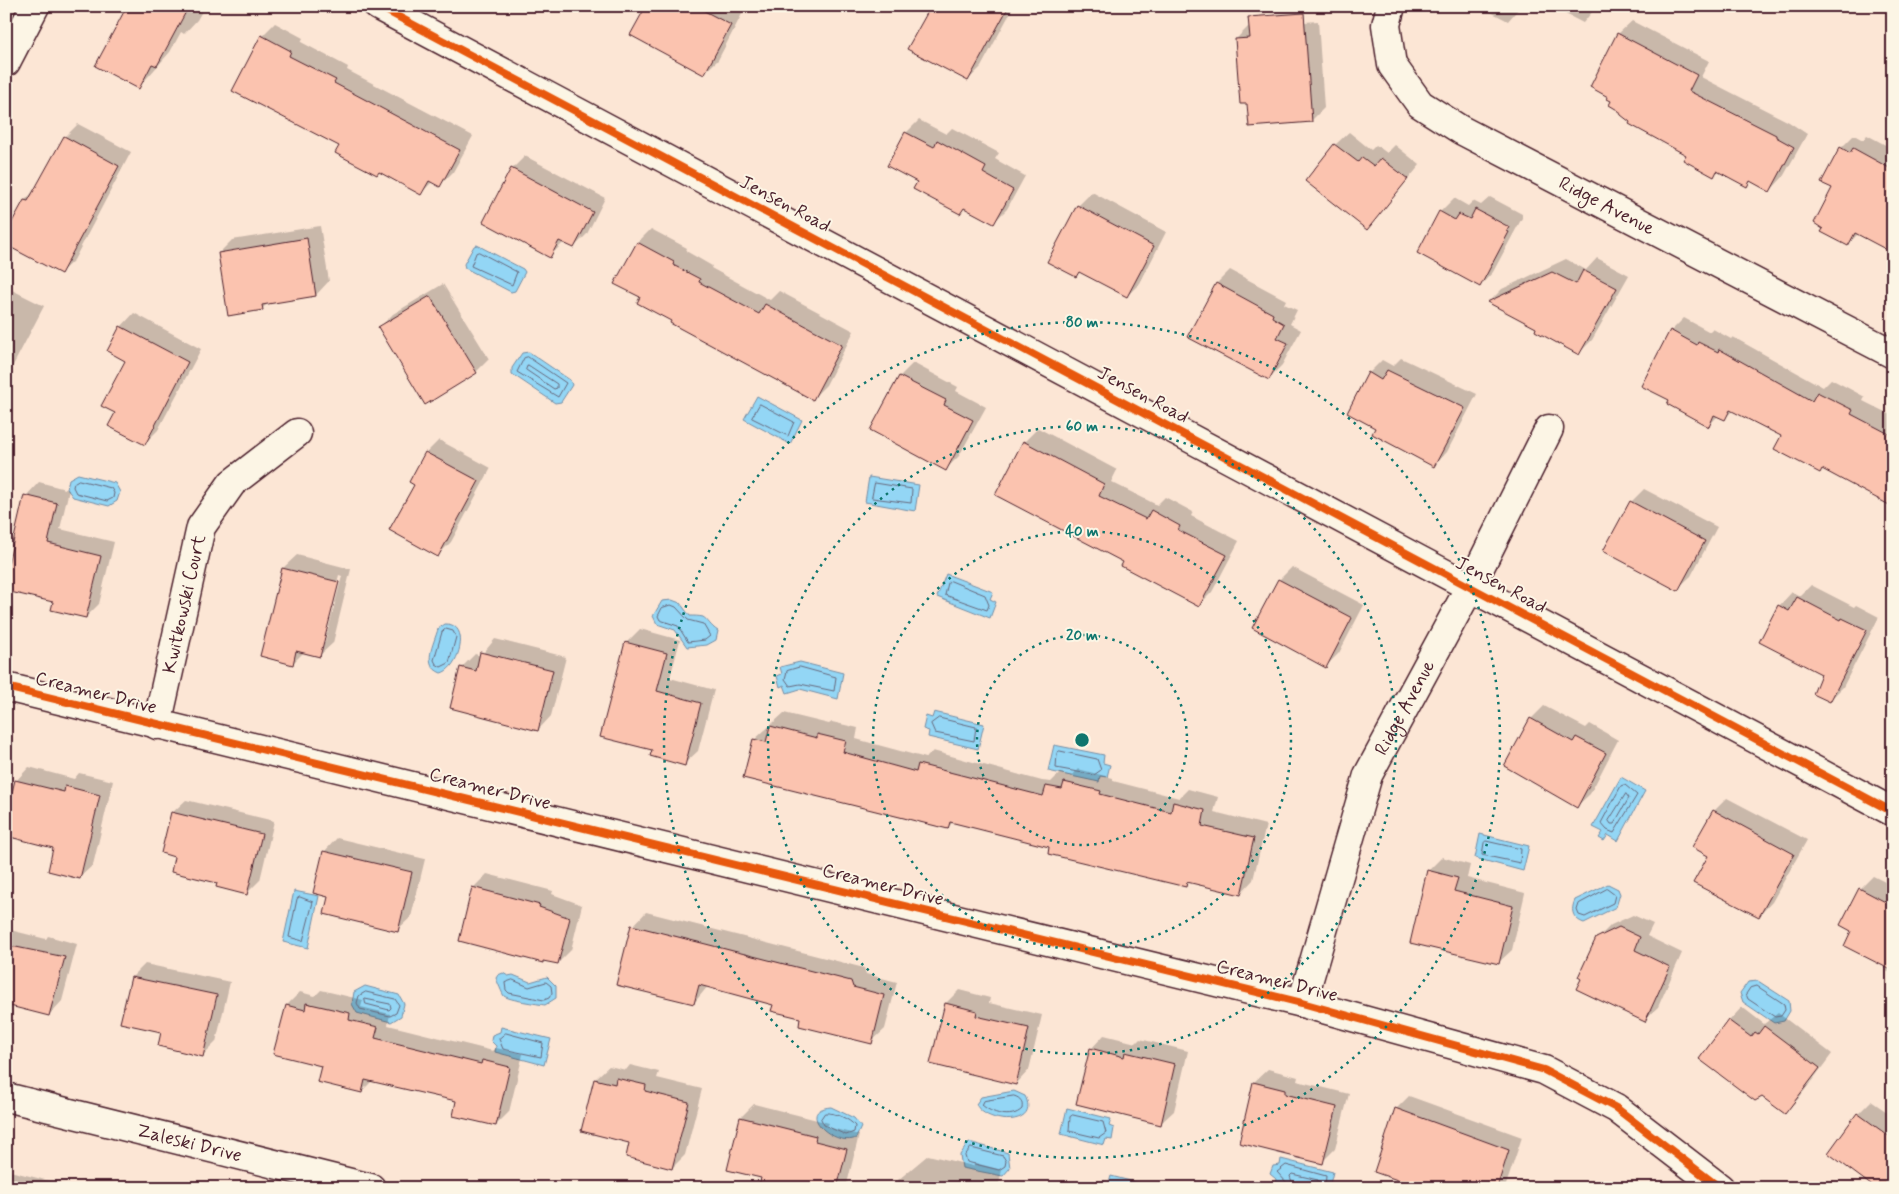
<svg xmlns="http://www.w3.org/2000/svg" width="1899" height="1194" viewBox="0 0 1899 1194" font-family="Mynerve,sans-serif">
  <rect width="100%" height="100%" fill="#fce6d5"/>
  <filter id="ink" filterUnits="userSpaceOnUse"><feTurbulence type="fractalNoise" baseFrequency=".02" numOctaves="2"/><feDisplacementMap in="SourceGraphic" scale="10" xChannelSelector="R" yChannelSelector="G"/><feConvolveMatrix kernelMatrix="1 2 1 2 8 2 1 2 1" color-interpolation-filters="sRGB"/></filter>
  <g filter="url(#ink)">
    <!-- water -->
    <path fill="#93d6f5" stroke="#768da4" d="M477 245 523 269 525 272 515 291 511 292 465 268 464 264 474 246Z
      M529 352 570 380 572 385 561 402 555 403 512 374V368L522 353Z
      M757 396 802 420 790 444 744 419Z
      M78 474 115 483 120 492 117 501 109 506 73 497 67 489 69 479Z
      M869 477 919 485 915 511 865 502Z
      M946 574 993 592 990 599 996 602 990 618 937 597Z
      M672 600 680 603 690 616C694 616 699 616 703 617 708 620 710 626 718 631L716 640 707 645 687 647 675 630 657 624 653 616 662 601Z
      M445 624C472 623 459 669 441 673 421 665 434 644 438 629Z
      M800 662 843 673 838 699 800 689 787 693 784 685 780 687 777 676 782 674 780 667Z
      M934 712 984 724 978 749 928 737 929 731 923 729 926 716 932 718Z
      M1054 745 1104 755 1103 763 1110 765 1107 777 1100 776 1099 782 1048 771Z
      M1621 777 1645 791 1618 841 1608 835 1604 841 1599 838 1603 832 1593 827Z
      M1480 834 1529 846 1523 871 1475 858Z
      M1608 884 1618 889 1620 894 1616 907 1584 923C1573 919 1570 911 1575 900Z
      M294 891 319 896 308 948 283 942Z
      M503 973 508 976 513 975 530 982 547 977 556 986V998L545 1005C538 1004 509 1000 504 996 503 995 497 981 496 978L498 975Z
      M1758 981 1789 1001 1790 1011 1784 1021 1774 1023 1743 1002 1740 993 1748 982Z
      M365 986 399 995 404 1004 401 1016 391 1022 357 1013 352 1004 354 992Z
      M501 1027 551 1039 544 1065 495 1052 496 1046 491 1041 492 1035 500 1032Z
      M1014 1091 1025 1096C1041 1127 985 1125 976 1104L981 1097Z
      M831 1107 854 1118 861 1127 856 1138C834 1148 794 1110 831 1107Z
      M1067 1108 1111 1119 1109 1126 1114 1128 1112 1140 1106 1139 1104 1145 1061 1134Z
      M969 1142 1008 1153 1010 1168 1003 1176 962 1168 960 1155Z
      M1281 1159 1333 1172 1329 1188H1292L1275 1184 1276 1179 1270 1174 1273 1166 1280 1165Z
      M1111 1176 1158 1188H1101L1103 1181 1109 1183Z"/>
    <!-- shadow -->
    <path fill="#0003" fill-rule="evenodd" d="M128 6H205L197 20 184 34 181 32 170 52 139 87Z
      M647 6H733L743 12 718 60 704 73Z
      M932 6H1014L981 67 968 80Z
      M1479 6H1521L1508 21Z
      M1550 6H1597L1583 23Z
      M1318 21 1324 108 1311 121 1236 39 1249 26Z
      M1632 21 1709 61 1701 77 1789 122 1807 134 1783 177 1770 191 1751 181 1747 186 1719 170 1714 175 1688 154 1632 122 1612 100 1618 34Z
      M275 23 303 38 301 42 348 67 347 70 473 136 453 172 440 185 433 181 421 193 341 146 262 36Z
      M919 120 946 134 952 128 999 153 995 159 1025 176 1007 209 994 222 966 207 960 213 918 181 906 133Z
      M78 124 131 152 74 260 60 273 25 200 36 189 65 137Z
      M1349 132 1371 150 1376 145 1387 153 1395 145 1420 165 1367 229 1335 145Z
      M1854 135 1863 140 1867 135 1893 149V252L1859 233 1848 244 1834 188 1841 148Z
      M525 156 605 198 587 234 574 247 563 243 550 256 512 169Z
      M1092 192 1166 232 1140 283 1127 296 1080 271 1075 276 1048 261 1078 206Z
      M1490 197 1522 214V218L1493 272 1480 286 1418 253 1440 212 1454 198 1468 206 1473 201 1481 205Z
      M320 226 329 281 316 295 268 303 262 309 219 253 232 240Z
      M651 229 687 248 686 251 712 266 711 268 770 300 779 291 854 331 826 385 812 399 672 321 641 297 616 284 638 242Z
      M1597 258 1629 275 1592 340 1579 353 1538 327 1489 302 1502 289 1566 259 1586 270Z
      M1230 270 1286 300 1284 304 1297 310 1290 324 1301 330 1282 365 1269 378 1217 283Z
      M443 284 489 359 476 372 380 327 393 314Z
      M6 287 44 306 6 379Z
      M134 313 201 349 158 430 145 443 117 413 127 360 121 327Z
      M1684 318 1710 332 1713 329 1731 339 1733 337 1823 387 1831 379 1865 397 1863 401 1893 416V505L1823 468 1820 472 1782 436 1733 410 1724 419 1718 416 1709 425 1670 400 1671 331Z
      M1401 358 1477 394 1447 452 1434 466 1377 428 1369 373 1382 360 1393 366Z
      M913 363 958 387 956 391 986 407 959 456 946 469 872 430 900 376Z
      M1038 428 1117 470 1111 482 1157 505 1165 497 1193 512 1191 516 1239 541 1212 592 1199 605 1125 562 1024 442Z
      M439 440 491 468 451 542 438 555 416 484 426 453Z
      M39 482 69 490 60 529 114 542 99 604 86 617 54 601 26 496Z
      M1644 489 1717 527 1691 576 1677 589 1631 502Z
      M297 555 351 569 333 643 319 656 304 652 293 663 261 655 283 568ZM339 575 342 576 325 642H322Z
      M1292 567 1364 605 1339 653 1326 666 1279 580Z
      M1811 585 1854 607 1856 605 1879 617 1843 687 1830 700 1822 673 1779 606 1792 592 1800 596Z
      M640 629 680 640 670 678 714 690 698 751 684 764 653 749 626 643Z
      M495 639 566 657 551 716 538 730 461 668 475 654 481 656Z
      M1544 706 1586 728 1590 724 1618 740 1590 794 1576 807 1531 719Z
      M784 713 829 724 832 722 858 728 856 739 926 758 933 751 1042 781 1051 782 1060 773 1072 776 1078 769 1113 778V781L1179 798 1188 789 1218 797 1214 812 1266 825 1253 880 1240 894 1190 881 1186 886 1051 846 953 822 947 828 754 740Z
      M29 767 74 779 79 773 113 781 93 865 79 878 55 847 16 781Z
      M1727 798 1807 840 1772 902 1759 916 1714 811Z
      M186 800 274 821 260 880 247 893 219 882 176 856 172 813Z
      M337 838 425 859 411 917 397 930 330 896 324 852Z
      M1442 857 1470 865 1467 878 1525 893 1512 950 1498 963 1428 871Z
      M487 874 553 891 552 894 582 905 571 950 558 963 473 888Z
      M1873 876 1893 886V974L1886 971 1888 967 1853 931 1860 889Z
      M646 912 864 968 866 974 897 982 885 1029 871 1042 802 1017 774 1004 708 986 694 1003 633 926Z
      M1633 915 1653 924 1647 936 1682 953 1658 1007 1644 1020 1582 978 1597 939 1611 925Z
      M6 929 46 939 48 936 77 944 62 1001 49 1015 6 1004Z
      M145 964 230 982 216 1042 202 1056 162 1031 132 977Z
      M321 990 363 1000 361 1007 390 1014 388 1025 493 1051 496 1048 523 1054 509 1112 496 1125 458 1100 373 1080 361 1092 322 1065 287 1005 300 992 315 996Z
      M959 990 990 998 989 1003 1042 1015 1029 1070 1016 1084 946 1003Z
      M1742 1007 1764 1024 1778 1013 1832 1054 1798 1099 1785 1113 1762 1096 1701 1058 1729 1021Z
      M1104 1035 1136 1043 1140 1039 1188 1051 1174 1111 1160 1124 1091 1049Z
      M630 1065 659 1072 657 1078 702 1089 685 1155 672 1168 631 1142 595 1079 609 1066 626 1070Z
      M1268 1069 1298 1077 1297 1081 1349 1094 1335 1149 1322 1162 1254 1082Z
      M1409 1096 1522 1137 1505 1188H1424L1396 1109Z
      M1871 1101 1893 1116V1188L1858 1114Z
      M754 1104 829 1123 827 1127 859 1135 846 1188H766L741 1117Z
      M928 1155 973 1166 975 1163 1002 1170 998 1188H896L898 1180Z
      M6 1170 65 1185V1188H6Z
      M1611 1182 1620 1188H1605Z
      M1066 1184 1079 1188H1062Z"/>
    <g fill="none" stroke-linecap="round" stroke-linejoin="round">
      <!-- shore -->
      <path stroke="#67687c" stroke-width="1" d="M479 252 517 272 512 285 471 266 476 253Z
        M528 357 566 383 558 397 517 372 524 358Z
        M528 365 557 384V388L554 389 526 370Z
        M760 404 794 422 788 436 752 418Z
        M79 480 111 488 114 493 113 498 107 501 76 493 73 487 74 483Z
        M875 483 912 489 911 503 872 498Z
        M951 581 985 595 989 605 987 610 945 595 948 583Z
        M671 605 676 607 688 620 703 624 710 636 705 640 688 642 678 626 660 620 658 616 662 608Z
        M446 629 453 631 456 637 449 663 441 667 436 664 434 660 442 632Z
        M800 667 836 677 834 691 800 684 790 686 785 679 787 671Z
        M939 718 976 727 974 741 935 733 931 724Z
        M1060 751 1097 759 1101 770 1094 775 1056 768 1057 753Z
        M1625 785 1637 795 1614 833 1607 830 1601 823 1621 786Z
        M1626 794 1629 798 1614 824H1611L1609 821Z
        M1486 841 1521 849 1520 863 1482 855 1484 843Z
        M1607 889 1615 895 1613 903 1585 917 1579 915 1577 910 1579 904Z
        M300 897 313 902 303 941 289 937 297 899Z
        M513 980 529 987 546 982 551 986 552 993 549 998 544 1000 509 993 506 990 505 983Z
        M1757 986 1784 1004 1785 1010 1781 1016 1775 1017 1748 999 1746 994 1750 988Z
        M366 992 395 999 399 1005 396 1013 390 1016 360 1009 357 1003 359 996Z
        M365 999 390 1004 391 1008 389 1010 366 1004Z
        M506 1033 543 1043 541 1057 503 1049 499 1039Z
        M1014 1096C1021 1098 1023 1102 1022 1109 1011 1120 991 1113 982 1105L984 1101Z
        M825 1113C834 1112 850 1119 855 1126L854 1132 846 1135 824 1125 821 1119Z
        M1073 1115 1103 1122 1106 1133 1099 1138 1069 1131 1070 1117Z
        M971 1148 1003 1156 1006 1161 1005 1166 999 1170 967 1162 965 1156Z
        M1288 1188 1287 1183 1277 1172 1286 1165 1326 1176 1325 1188
        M1294 1188 1290 1176 1292 1174 1318 1180 1319 1188"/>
    </g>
    <!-- building -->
    <path fill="#fbc3af" stroke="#4a1f2b" d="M127 6H189L157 66 152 64 139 89 95 66Z
      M646 6H695L731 25 704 75 630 35Z
      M931 6H1009L968 81 907 49Z
      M1304 13 1312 122 1249 127 1247 104H1240L1235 39 1250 38 1248 17Z
      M1617 33 1697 75 1689 91 1776 135V137L1794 147 1770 192 1750 181 1747 187 1717 171 1714 177 1683 160 1686 155 1629 124 1630 122 1621 115 1619 111 1609 105 1611 101 1607 99 1608 97 1590 87Z
      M261 35 291 51 289 56 336 80 334 83 460 150 440 187 429 181 421 195 379 172 377 175 335 153 339 146 232 91Z
      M905 132 934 147 937 140 986 167 983 173 1013 190 994 224 964 208 960 214 913 189 917 182 887 166Z
      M64 136 119 166 61 274 6 245V233L24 200 28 201Z
      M1334 144 1358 162 1362 157 1374 166 1381 158 1408 179 1367 230 1305 181Z
      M1840 147 1850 153 1853 148 1893 170V253L1855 233 1848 246 1821 232 1823 229 1814 223 1832 188 1821 183Z
      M511 168 593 212 574 248 559 241 550 258 483 222Z
      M1077 205 1154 246 1127 297 1079 272 1076 277 1047 262Z
      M1475 209 1509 227 1507 231 1509 232 1480 287 1417 253 1439 211 1455 220 1459 214 1470 219Z
      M307 238 316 296 262 305 263 310 228 316 218 253Z
      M637 242 674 262 673 265 700 279 699 282 759 314 765 304 842 345 813 400 670 323 671 321 637 303 640 297 614 284Z
      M1583 270 1617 288 1579 355 1535 331 1536 328 1487 302 1552 272 1576 284Z
      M1216 283 1273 314 1272 317 1284 324 1277 338 1288 343 1269 380 1187 337Z
      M430 296 477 373 425 405 378 327Z
      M120 326 188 362 145 445 108 426 115 413 101 406 125 361 107 351Z
      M1670 330 1697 345 1698 342 1718 352 1719 349 1812 401 1817 392 1853 410 1851 414 1893 436V507L1822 469 1820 473 1774 449 1781 436 1730 410 1725 420 1714 415 1709 427 1667 404 1669 400 1641 386Z
      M1387 370 1465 408 1434 467 1372 434 1375 428 1347 413 1368 372 1381 380Z
      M899 376 946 400 944 405 973 420 946 471 870 430Z
      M1023 441 1104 484 1099 496 1146 519 1151 510 1180 526 1178 530 1227 555 1199 607 1121 566 1123 562 995 495Z
      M425 452 479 481 438 557 389 530 414 485 409 482Z
      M24 495 57 503 48 543 101 556 86 618 51 610 53 602 6 591V573Z
      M1630 501 1705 541 1678 591 1603 551Z
      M282 568 339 582 320 657 296 651 293 665 260 656Z
      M1278 579 1352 618 1326 668 1252 628Z
      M1797 597 1841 620 1842 618 1867 630 1830 702 1813 694 1821 674 1759 642 1778 605 1789 611Z
      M625 642 667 653 657 691 701 703 685 766 650 756 652 750 600 737Z
      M480 652 553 670 538 731 450 708 460 667 476 671Z
      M1530 718 1573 742 1576 737 1606 753 1577 808 1504 766Z
      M770 726 817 738V734L846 741 843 752 916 772 918 764 1043 796 1046 786 1062 789 1064 782 1101 791 1100 794 1171 812 1173 802 1205 810 1202 826 1254 838 1241 895 1187 882 1186 887 1048 854 1049 847 978 829 950 822 948 829 743 778 753 739 766 742Z
      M15 780 64 792 65 786 100 795 80 879 48 871 53 848 6 836V816Z
      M1713 810 1794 854 1759 917 1693 883 1708 856 1692 847Z
      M171 812 262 834 247 895 216 887 217 883 171 872 174 857 161 853Z
      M323 851 412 872 398 932 324 914 328 897 313 893Z
      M1427 870 1458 878 1454 891 1513 906 1499 964 1410 943Z
      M472 887 540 905 539 907 570 918 558 964 543 961V963L459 941Z
      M1859 888 1893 906V971L1844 946 1851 931 1840 925Z
      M631 925 851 981 853 987 884 995 872 1044 799 1026 800 1018 771 1011 773 1005 699 985 694 1004 616 985Z
      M1619 927 1640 937 1635 950 1670 967 1645 1022 1576 989 1581 979 1578 977 1596 938Z
      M6 945 65 957 49 1016 6 1005Z
      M131 977 217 995 203 1057 158 1046 161 1032 120 1023Z
      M306 1003 350 1013 349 1020 378 1027 375 1038 481 1064 482 1060 510 1067 496 1126 453 1116 456 1101 365 1080 362 1093 317 1082 321 1066 273 1054 286 1005 305 1010Z
      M945 1003 977 1011 976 1016 1029 1028 1016 1085 930 1064Z
      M1728 1020 1751 1037 1755 1032 1758 1034 1764 1026 1820 1068 1785 1114 1762 1097 1755 1101 1699 1059Z
      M1090 1048 1124 1057 1125 1052 1175 1064 1161 1125 1076 1104Z
      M616 1078 646 1085 645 1091 689 1102 672 1169 626 1157 629 1143 581 1131 594 1079 615 1084Z
      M1253 1082 1285 1090V1094L1337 1107 1323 1164 1239 1143Z
      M1395 1108 1509 1150 1497 1188H1421L1374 1172Z
      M1857 1113 1893 1139V1188H1875L1828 1153Z
      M740 1117 816 1136 815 1141 847 1149 837 1188H758L761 1178 727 1170Z"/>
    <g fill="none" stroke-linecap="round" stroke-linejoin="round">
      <!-- minor casing -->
      <g stroke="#4a1f2b" stroke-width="31">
        <g id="minor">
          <path d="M378 6 1893 812"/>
          <path id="s1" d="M1391 6 1386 25 1392 65 1420 104 1461 130 1893 354"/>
          <path d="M6 62 35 6"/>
          <path d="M6 687 1302 1003 1544 1070 1616 1108 1720 1188"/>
          <path id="s2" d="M157 725 201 527 232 483 297 433"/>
          <path id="s3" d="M1302 1003 1368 775 1470 587 1549 429"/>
          <path id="s4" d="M6 1097 371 1188"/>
        </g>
      </g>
      <!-- minor -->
      <use href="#minor" stroke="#fcf5e5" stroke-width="28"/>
      <!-- cycleway casing -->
      <g stroke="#fcf5e5" stroke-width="11">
        <path id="cycleway" d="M378 6 1893 812
          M6 687 1302 1003 1544 1070 1616 1108 1720 1188"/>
      </g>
      <!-- cycleway -->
      <use href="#cycleway" stroke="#e8590c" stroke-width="8"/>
    </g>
  </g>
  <!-- distance rings -->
  <g fill="none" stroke="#0f766e" stroke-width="2.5" stroke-dasharray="2.5 5">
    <circle cx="1082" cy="740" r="105"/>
    <circle cx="1082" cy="740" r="209"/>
    <circle cx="1082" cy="740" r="314"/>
    <circle cx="1082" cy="740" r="418"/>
  </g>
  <g text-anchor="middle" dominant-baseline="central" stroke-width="4" stroke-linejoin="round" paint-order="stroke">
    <!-- street labels -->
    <g font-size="19" fill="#4a1f2b" stroke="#fcf5e5">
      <text transform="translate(785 204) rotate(28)">Jensen Road</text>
      <text stroke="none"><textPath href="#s1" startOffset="321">Ridge Avenue</textPath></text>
      <text transform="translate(1143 395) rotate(28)">Jensen Road</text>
      <text transform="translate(1501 585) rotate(28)">Jensen Road</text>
      <text stroke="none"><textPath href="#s2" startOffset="124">Kwitkowski Court</textPath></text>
      <text transform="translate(96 693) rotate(14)">Creamer Drive</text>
      <text stroke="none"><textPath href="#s3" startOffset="314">Ridge Avenue</textPath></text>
      <text transform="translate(490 789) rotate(14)">Creamer Drive</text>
      <text transform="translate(883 885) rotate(14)">Creamer Drive</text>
      <text transform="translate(1277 981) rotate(14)">Creamer Drive</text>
      <text stroke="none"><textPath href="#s4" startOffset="189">Zaleski Drive</textPath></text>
    </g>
  </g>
  <circle cx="1082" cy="740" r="8" fill="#0f766e" stroke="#fcf5e5" stroke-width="2.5"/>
  <g font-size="15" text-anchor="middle" font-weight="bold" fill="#0f766e" stroke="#fcf5e5" stroke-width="4" stroke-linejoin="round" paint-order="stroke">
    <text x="1082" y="327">80 m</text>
    <text x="1082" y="431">60 m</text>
    <text x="1082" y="536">40 m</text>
    <text x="1082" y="640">20 m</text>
  </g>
  <!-- margin -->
  <rect width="1899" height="1194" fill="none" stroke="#fcf5e5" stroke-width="25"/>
  <rect x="12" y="12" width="1874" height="1169" fill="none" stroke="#4a1f2b" stroke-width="2" filter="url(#ink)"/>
</svg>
